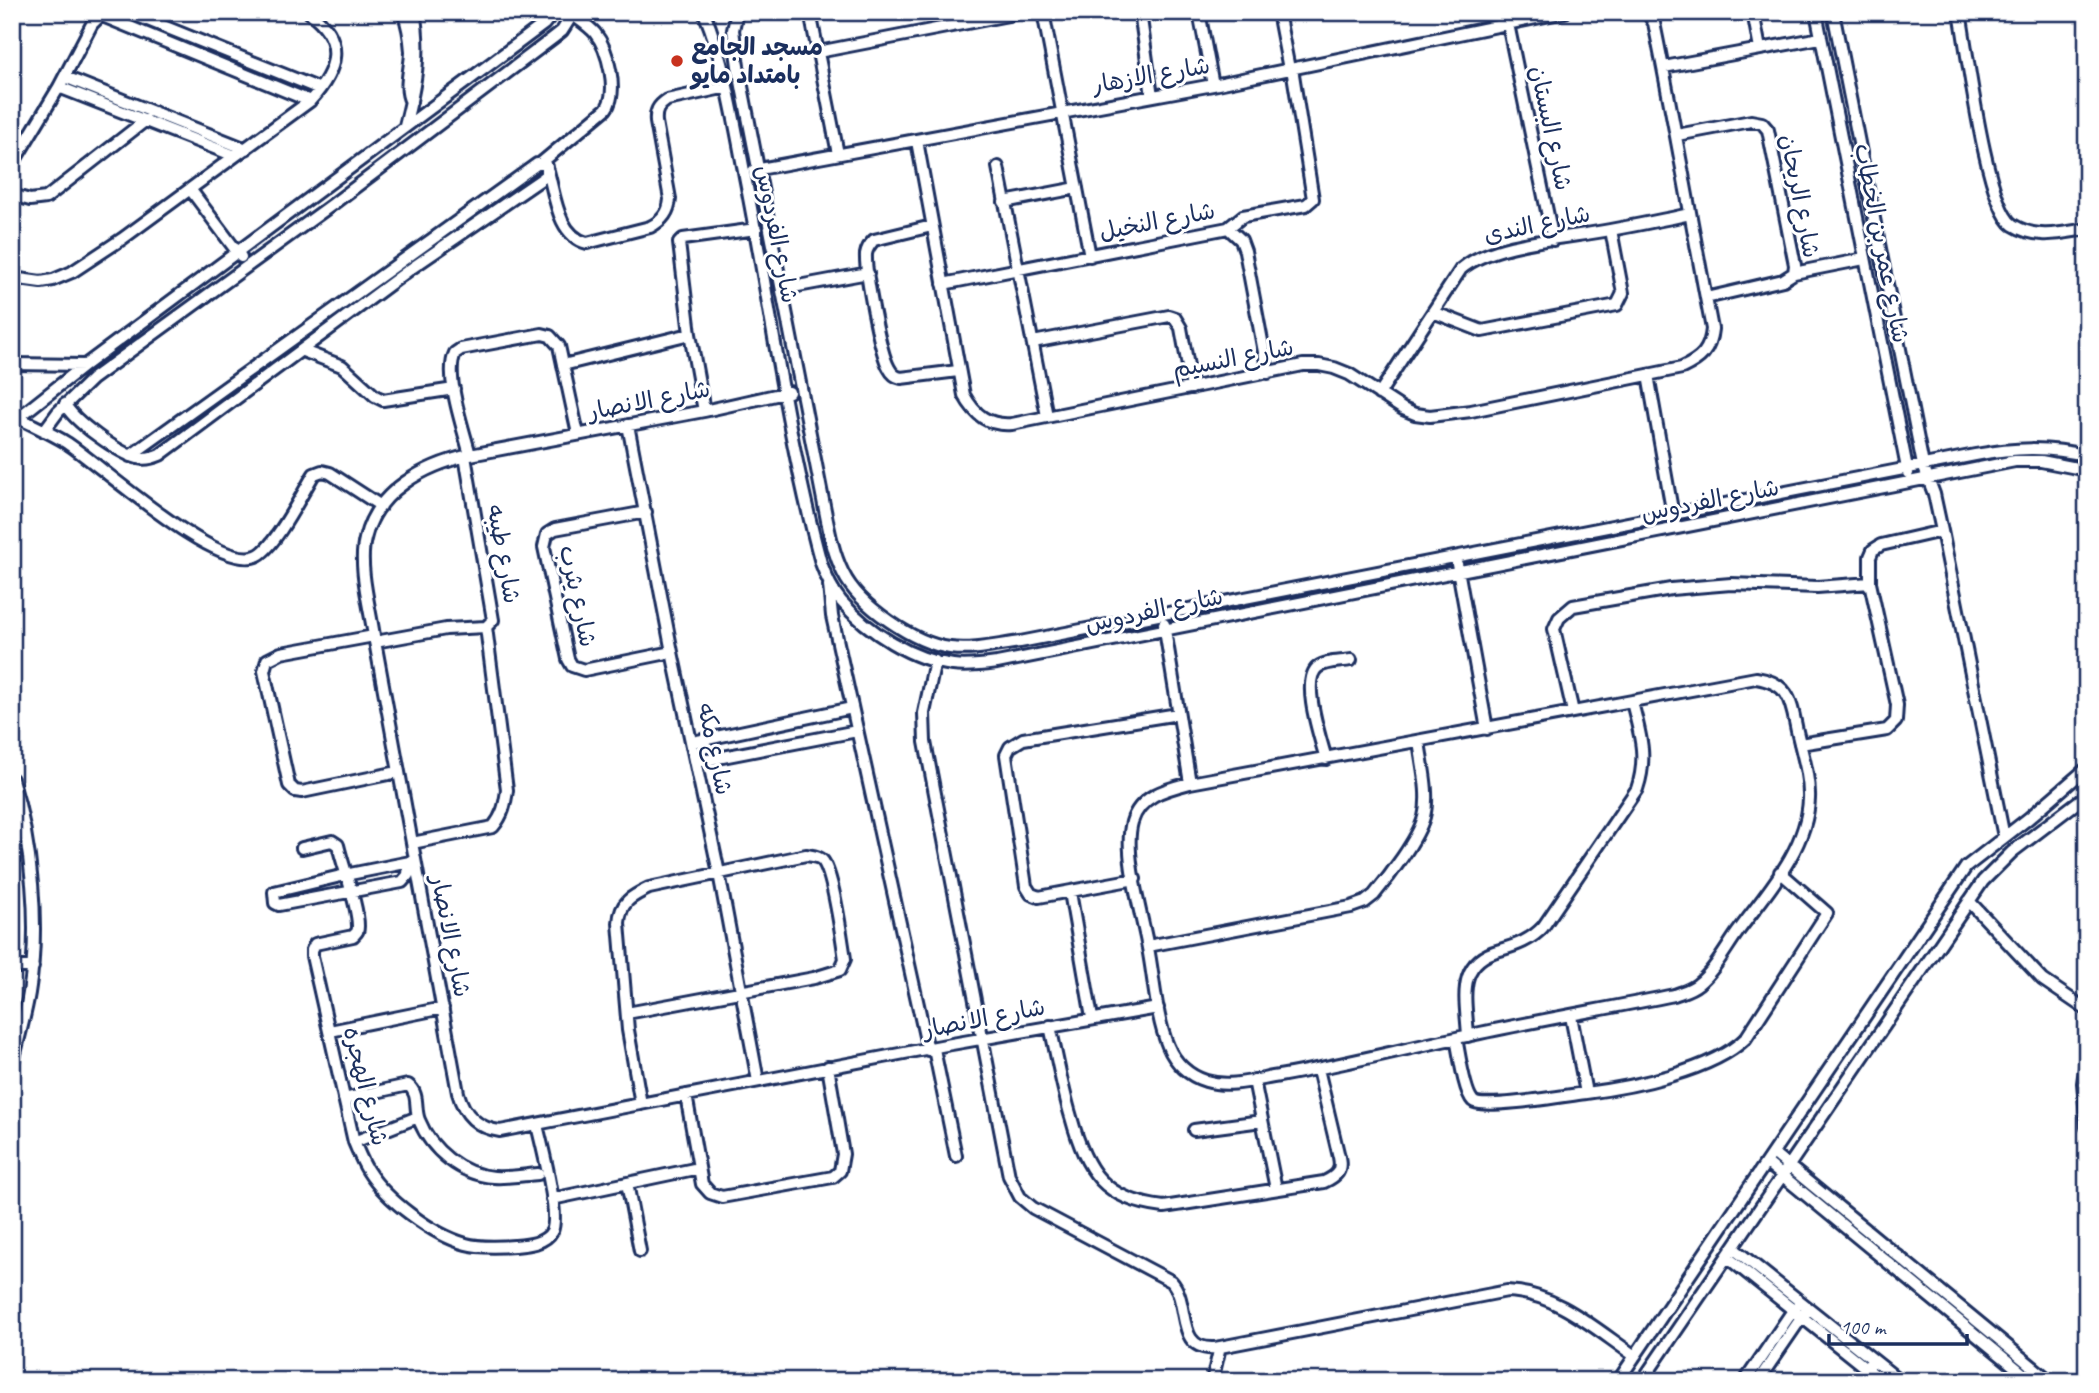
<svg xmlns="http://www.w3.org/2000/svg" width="2099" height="1393" viewBox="0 0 2099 1393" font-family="Caveat,'Playpen Sans Arabic',sans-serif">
  <rect width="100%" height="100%" fill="#fff"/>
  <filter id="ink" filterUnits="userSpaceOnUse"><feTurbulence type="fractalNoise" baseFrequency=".0143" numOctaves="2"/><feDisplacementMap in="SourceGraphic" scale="14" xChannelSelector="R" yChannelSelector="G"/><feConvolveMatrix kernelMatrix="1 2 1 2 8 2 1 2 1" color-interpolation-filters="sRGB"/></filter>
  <g filter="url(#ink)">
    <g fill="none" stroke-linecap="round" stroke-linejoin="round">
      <!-- minor casing -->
      <g stroke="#1b2f5e" stroke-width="16">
        <path id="minor" d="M93 12 310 101
          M128 12 320 89
          M403 12C408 25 410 38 411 51 411 68 403 87 411 102
          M704 12C726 66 735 125 746 182 771 309 787 439 821 563 826 577 832 590 841 601 868 632 912 660 953 665 967 667 982 665 997 663L2015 461H2041L2087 470
          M737 12 733 30 738 66 823 500C828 525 832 551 843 573 859 606 914 643 950 648 973 651 997 645 1020 642L1975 455C2013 448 2049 446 2087 456
          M810 12 838 154
          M1043 12 1090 256
          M1140 12 1152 96
          M1199 12 1213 85
          M1278 12 1289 69
          M1753 12 1760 49
          M1816 12 1908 473
          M1833 12 1923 465 1934 494 1942 531 2004 837
          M1960 12C1967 50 1986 207 2013 225 2037 240 2061 233 2087 229
          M1508 24 1553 240
          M818 52 1024 12
          M1664 67 1820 38
          M65 77 246 149
          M59 87 235 156
          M405 126C415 87 422 53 414 12
          M1677 135 1751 121 1762 123 1768 130 1795 265 1794 273 1783 280 1706 298
          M917 141 964 395C975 415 988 426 1012 424L1303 365H1319L1334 368 1349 374 1403 409 1415 414 1430 416 1471 411 1682 368C1701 359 1710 351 1712 329 1692 227 1675 125 1654 23L1647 12
          M541 163 606 109C619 92 608 49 595 33 589 26 581 21 573 15
          M12 165 59 87 92 24 104 12
          M998 167 1047 416
          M754 170 1213 85 1565 12
          M548 171C555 196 558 236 587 243L650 227C662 221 669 213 670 199L656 122C655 111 658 106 667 100L727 87
          M190 189 241 257
          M12 195 30 200 46 198 146 120
          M1004 202 1077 188
          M932 226 874 240C870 244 867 248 866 254 865 272 880 353 889 368 892 374 896 377 901 378L958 371
          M1228 228 1243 216 1306 205 1313 199 1292 68
          M1794 273 1864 259
          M12 278 41 282 53 280 72 272 122 239 310 101C338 70 347 40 309 12
          M943 284 1228 228 1241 240 1245 251 1268 373
          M782 289 868 273
          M1433 312 1482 331 1617 305 1623 293 1611 230
          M1033 342 1169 316 1175 318 1181 328 1192 388
          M303 351 342 366 375 396 383 400 454 389
          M12 364 85 365
          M563 365 690 334
          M1648 375 1674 521
          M789 392 704 411 470 455C426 465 376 490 365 539 358 566 370 608 374 636L458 1093C464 1115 477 1128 500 1131L946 1045 1158 1008
          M1379 394 1461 269C1492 242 1569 238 1610 230 1637 225 1663 220 1690 214
          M65 404C73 421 120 454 138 458 145 460 153 458 160 455L409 270 543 178 547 175V167L544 164H537L130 456
          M704 411 690 334 679 243 683 239 756 229
          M15 416C32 425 51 433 67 443 103 467 216 571 256 556 274 550 303 492 314 474L322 471 330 473 381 506
          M18 418 85 365 544 24 554 12
          M628 425 672 652 719 873 758 1081
          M44 431 58 412 92 379 333 204 553 38 562 31 574 12
          M470 455C464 430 444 376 455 353L461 349 542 334 550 336 559 346 578 434
          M646 512 555 529 547 534 544 547 568 659 572 666 584 670 672 652
          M1457 564 1487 729
          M829 585 832 616 928 1050
          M1164 624 1190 783
          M374 636 281 653 267 660 264 671 289 785 295 791 302 792 398 772
          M375 642 446 629 486 627 493 620 465 456
          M935 661 924 713 925 742 1009 1176 1020 1197 1033 1208 1171 1281C1191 1302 1174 1351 1215 1348L1507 1291C1557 1293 1595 1329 1635 1356
          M1756 678C1790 683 1791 702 1797 731 1802 753 1810 777 1809 799 1807 850 1765 894 1737 933 1725 950 1714 971 1698 984 1691 990 1682 992 1674 995 1605 1009 1535 1021 1466 1036 1403 1049 1342 1065 1279 1076 1255 1080 1229 1088 1206 1081 1189 1076 1175 1063 1168 1046 1156 1018 1154 978 1148 948 1142 915 1123 853 1132 822 1140 795 1167 789 1190 783Z
          M1573 712 1554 629 1559 618 1573 606 1671 589 1731 584 1817 587 1870 583
          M693 742 852 708
          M1800 744 1887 730 1896 721 1897 705 1870 583V557L1873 550 1881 545 1942 531
          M1326 759C1321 740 1300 680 1318 667 1326 661 1341 662 1351 660
          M697 762 857 731
          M12 779C32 843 40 927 29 993 25 1018 17 1042 12 1067
          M412 843 493 827C503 815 505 805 507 790L486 627
          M302 848 332 841 338 845C343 867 358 905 358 926 358 932 357 932 353 936L315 944 312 950V956L354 1142C358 1151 362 1162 368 1171 386 1200 433 1235 466 1244 480 1248 499 1247 514 1246 527 1245 545 1244 552 1231 560 1214 542 1146 537 1125
          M409 862 408 875 402 882 279 905 275 903 274 892 345 875 415 861
          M1135 879 1039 897 1031 894 1026 886 1006 755 1010 747 1023 739 1178 714
          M1070 892 1092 1018
          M1969 901 2043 980 2087 1010
          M1148 946 1351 907 1365 902 1374 895C1389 877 1418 839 1424 817 1430 794 1422 765 1419 741
          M12 967H33
          M627 1013 814 978 840 970 845 959C842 940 833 871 822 860 818 856 812 856 806 855L649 888C632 896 620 902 619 923L628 1030 641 1104
          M1571 1016 1586 1093C1632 1087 1713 1071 1746 1038L1827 913 1780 872
          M1050 1026C1057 1057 1062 1087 1071 1117 1086 1172 1104 1200 1164 1207L1324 1182C1337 1176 1342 1171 1339 1157L1318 1069
          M330 1031 443 1008
          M1468 1036C1466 999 1455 962 1500 950 1517 945 1531 940 1543 927L1637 789C1648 757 1640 734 1632 702
          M1456 1038C1459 1052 1464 1092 1473 1101 1481 1110 1570 1095 1586 1093
          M934 1049 956 1156
          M2087 1054 2083 1083 2087 1127
          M1254 1080 1276 1189
          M686 1095 702 1184 710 1193 722 1197 833 1177 840 1171 843 1154 828 1067
          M344 1099 408 1085C420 1094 414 1108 419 1120 431 1150 461 1175 494 1177 508 1178 524 1175 538 1174
          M1194 1130 1262 1121
          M354 1142 418 1117
          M1773 1153 2050 1381
          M1767 1163 2032 1381
          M627 1183 640 1251
          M552 1199 699 1168
          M1733 1248 1900 1381
          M1727 1257 1882 1381
          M1212 1381 1220 1347
          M1618 1381 1966 867 2029 818 2087 768
          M1642 1381 1983 881 2012 852 2087 795
          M1745 1381 1796 1306
          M1758 1381 1806 1311
          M1862 1381 1870 1364"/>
      </g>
      <!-- minor -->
      <use href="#minor" stroke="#fff" stroke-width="10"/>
    </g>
  </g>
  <!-- markers -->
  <circle fill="#c8321e" stroke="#fff" stroke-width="2.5" cx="677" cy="61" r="7"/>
  <g text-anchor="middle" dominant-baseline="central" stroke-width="6" stroke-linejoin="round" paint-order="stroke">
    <!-- poi labels -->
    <g font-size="24" font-weight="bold" fill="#1b2f5e" stroke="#fff" text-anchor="start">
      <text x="691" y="47">مسجد الجامع<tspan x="691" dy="28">بامتداد مايو</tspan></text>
    </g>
    <!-- street labels -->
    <g font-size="24" fill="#1b2f5e" stroke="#fff">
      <text transform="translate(1151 75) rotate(-10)">شارع الازهار</text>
      <text transform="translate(1551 128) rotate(78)">شارع البستان</text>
      <text transform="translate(1800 196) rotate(79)">شارع الريحان</text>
      <text transform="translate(1157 221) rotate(-11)">شارع النخيل</text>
      <text transform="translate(1537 224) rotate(-12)">شارع الندى</text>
      <text transform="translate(777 234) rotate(79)">شارع الفردوس</text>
      <text transform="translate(1882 243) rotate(79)">شارع عمر بن الخطاب</text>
      <text transform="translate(1233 358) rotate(-11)">شارع النسيم</text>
      <text transform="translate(649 400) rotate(-11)">شارع الانصار</text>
      <text transform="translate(1710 500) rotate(-11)">شارع الفردوس</text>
      <text transform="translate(504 554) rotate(80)">شارع طيبه</text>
      <text transform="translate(578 596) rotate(78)">شارع يثرب</text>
      <text transform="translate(1154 610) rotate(-12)">شارع الفردوس</text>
      <text transform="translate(715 749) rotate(78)">شارع مكه</text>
      <text transform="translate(451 936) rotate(79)">شارع الانصار</text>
      <text transform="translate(984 1018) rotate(-11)">شارع الانصار</text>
      <text transform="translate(366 1086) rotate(76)">شارع الهجره</text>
    </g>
  </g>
  <!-- margin -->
  <rect width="2099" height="1393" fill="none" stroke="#fff" stroke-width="42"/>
  <rect x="21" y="21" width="2057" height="1351" fill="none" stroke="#1b2f5e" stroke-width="2.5" filter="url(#ink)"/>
  <!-- scale -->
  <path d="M1829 1334v10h138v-10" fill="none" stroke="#1b2f5e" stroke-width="3.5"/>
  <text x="1840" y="1334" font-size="21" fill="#1b2f5e" stroke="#ffffff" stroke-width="5" paint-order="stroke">100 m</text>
</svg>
